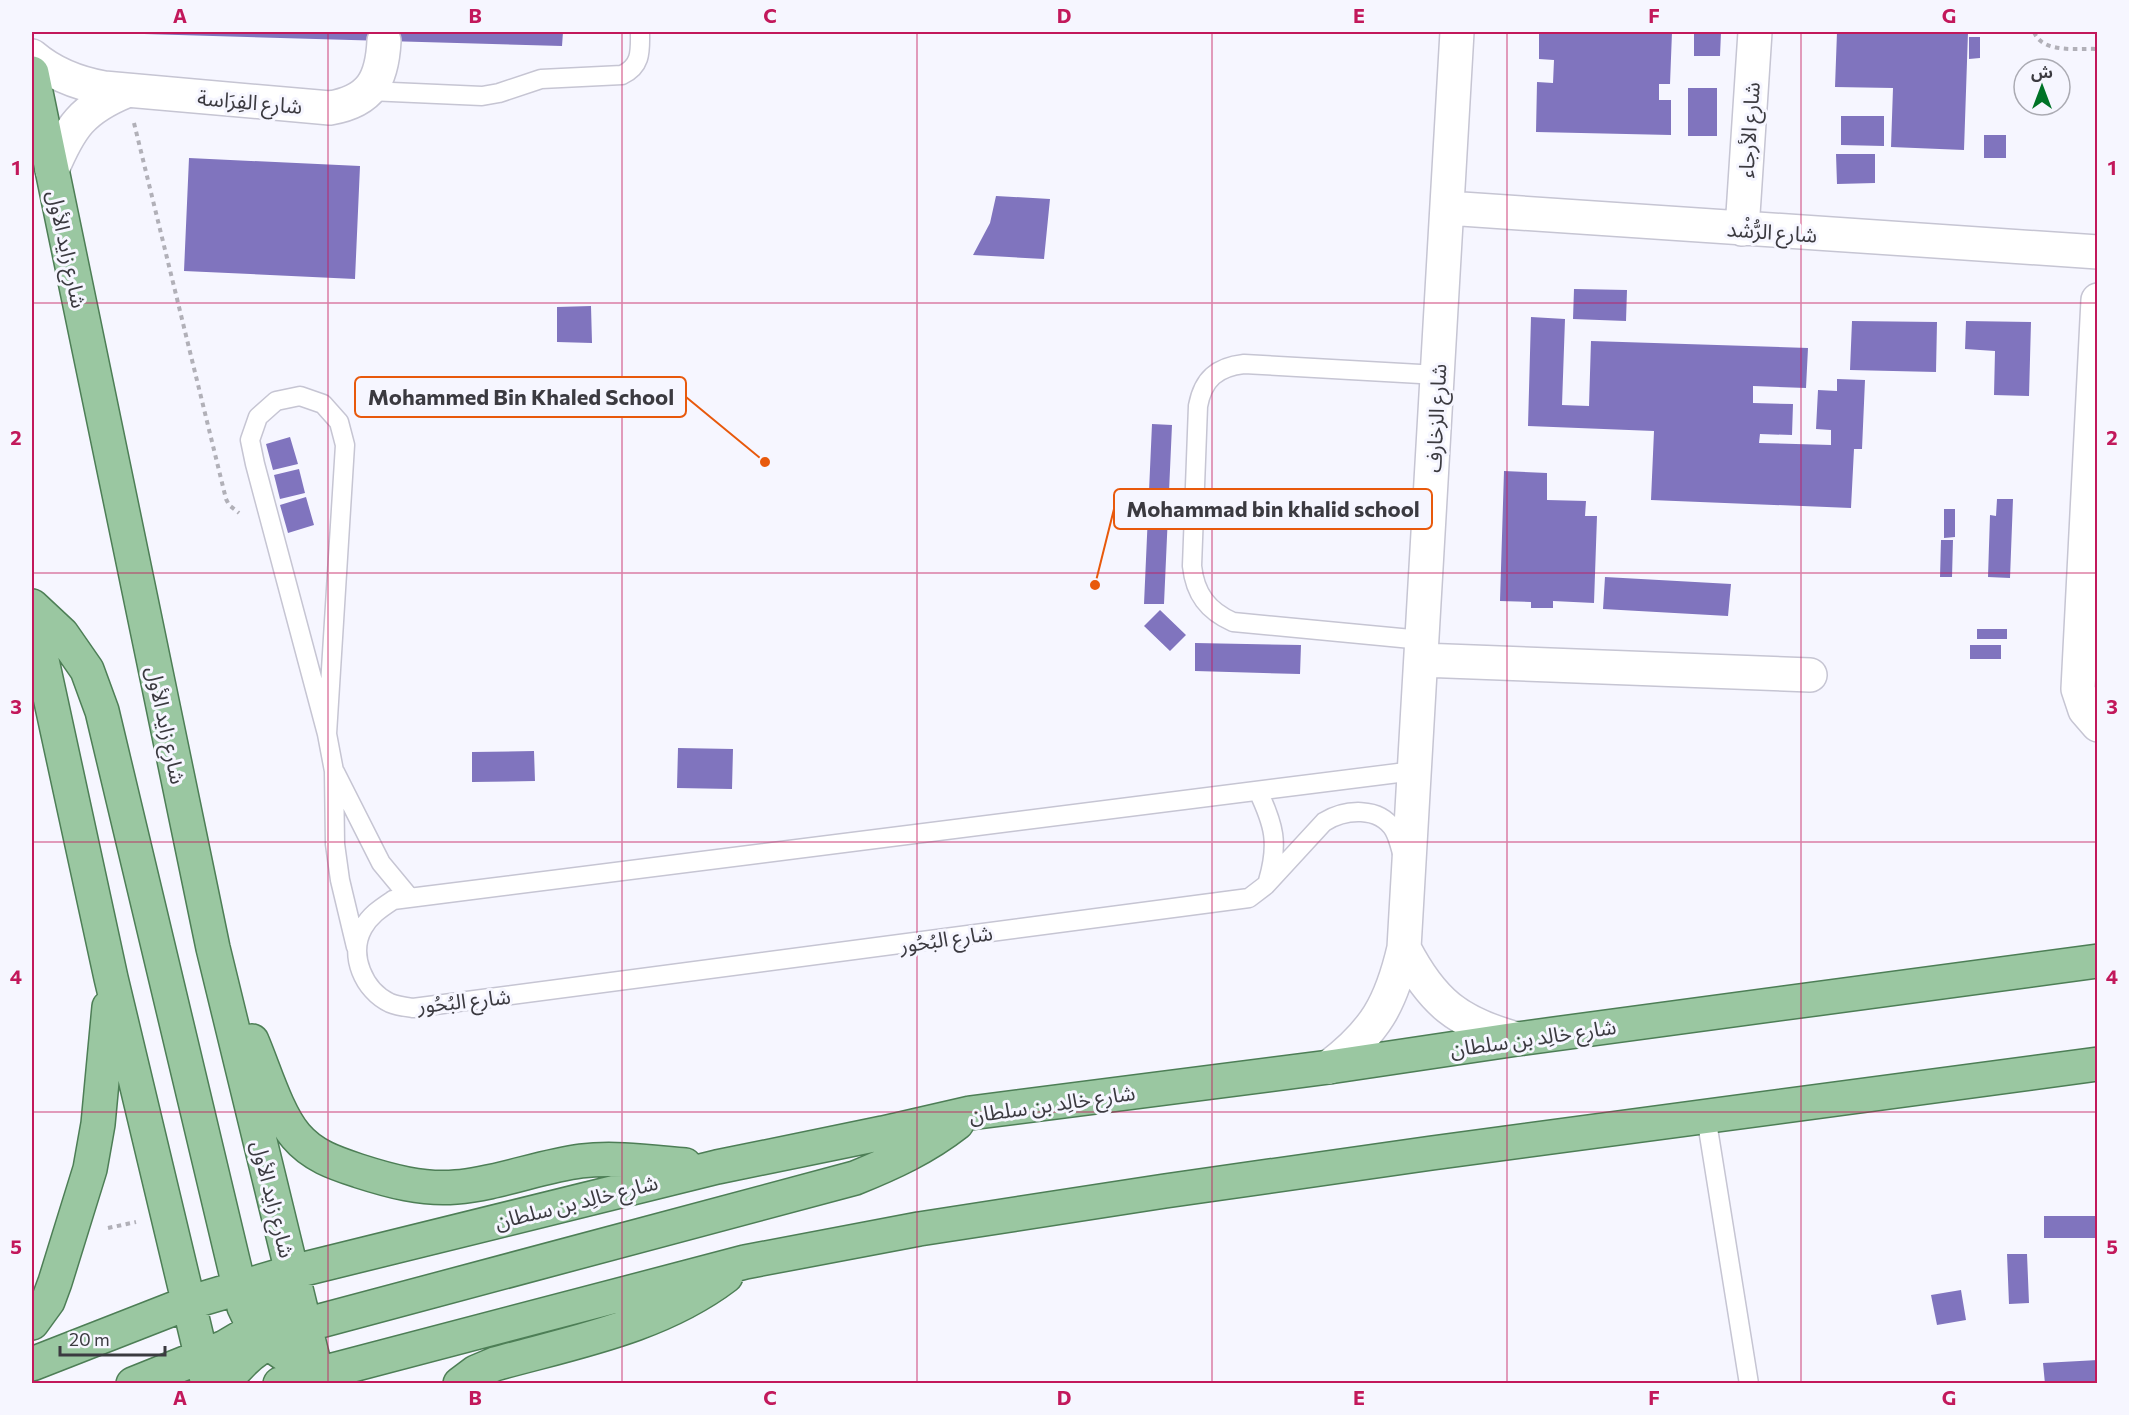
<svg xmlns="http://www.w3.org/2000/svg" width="2129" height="1415" viewBox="0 0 2129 1415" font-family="Commissioner,'Noto Sans Arabic',sans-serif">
  <rect width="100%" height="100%" fill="#f6f6ff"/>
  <!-- building -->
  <path fill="#8074be" d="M144 32H563L562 46 144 34Z
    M1539 32H1672L1670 84H1659V100H1671V135L1536 132 1537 82 1553 83 1554 60 1539 59Z
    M1694 32H1721L1720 56H1694Z
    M1837 32H1968L1964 150 1891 147 1893 88 1835 87Z
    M1969 37H1980V58L1969 59Z
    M1688 88H1717V136H1688Z
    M1841 116H1884V146L1841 145Z
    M1984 135H2006V158H1984Z
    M1836 154H1875V183L1837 184Z
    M189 158 360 166 355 279 184 271Z
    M996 196 1050 199 1044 259 973 255 990 223Z
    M1574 289 1627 290 1626 321 1573 319Z
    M591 306 592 343 557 342V307Z
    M1531 317 1565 319 1562 405 1589 406 1591 341 1808 348 1806 388 1753 386V403L1793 404 1792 435 1760 434 1759 443 1831 445V430L1816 429 1818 390 1837 391V379L1865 380 1862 449H1854L1851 508 1651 500 1654 431 1528 426Z
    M1852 321 1937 322 1936 372 1850 370Z
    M1966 321 2031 322 2029 396 1994 395 1995 351 1965 349Z
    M1152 424 1172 425 1164 604H1144Z
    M290 437 298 464 273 470 266 444Z
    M299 469 305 493 280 499 274 475Z
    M1504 471 1547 473V500L1586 501 1585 516H1597L1594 603 1553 601V608H1531V602L1500 601Z
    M306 497 314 525 288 533 280 505Z
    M1997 499H2013L2010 578 1988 577 1990 515 1996 516Z
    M1944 509H1955V537L1944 538Z
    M1941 540H1953L1952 577H1940Z
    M1605 577 1731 584 1728 616 1603 609Z
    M1160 610 1186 635 1170 651 1144 626Z
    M1977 629H2007V639H1977Z
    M1195 643 1301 645 1300 674 1195 671Z
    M1970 645H2001V659H1970Z
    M678 748 733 749 732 789 677 788Z
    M534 751 535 781 472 782V752Z
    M2044 1216H2098V1238H2044Z
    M2007 1254H2027L2029 1303 2009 1304Z
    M1961 1290 1966 1320 1937 1325 1931 1295Z
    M2098 1360V1384H2045L2043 1363Z"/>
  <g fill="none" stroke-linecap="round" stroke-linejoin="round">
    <!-- service casing -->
    <g stroke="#c6c5d3" stroke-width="21">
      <path id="service" d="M369 91 482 96 499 93 541 79 622 75C642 66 640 50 640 32
        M1422 640 1233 622C1208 611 1195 594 1192 566L1198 406C1203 379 1217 367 1244 364L1438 375
        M327 734 345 445 339 422 323 404 300 396 276 401 258 417 250 440 255 464 327 734 334 771 335 844 340 880 356 947
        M335 772 381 863 410 898
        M1258 791C1274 825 1279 843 1268 881
        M1402 853C1400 846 1398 837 1394 830 1379 806 1345 809 1324 822L1266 885 1249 898 413 1008C406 1007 397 1006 390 1003 364 991 348 955 363 928 370 915 381 908 393 900L1414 771
        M1706 1116 1749 1384"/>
    </g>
    <!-- minor casing -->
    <g stroke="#c6c5d3" stroke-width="36">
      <path id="minor" d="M32 56C53 74 76 83 104 88L330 108C371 101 382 80 384 41
        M52 170C70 127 82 109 126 91
        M1447 208 2098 252
        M1742 229 1755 32
        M2098 300 2078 689 2085 710 2098 725
        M1421 660 1810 675
        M1404 948C1432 1002 1458 1023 1517 1039
        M1329 1067C1375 1032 1391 1004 1404 948L1457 32"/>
    </g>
    <!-- primary casing -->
    <g stroke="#4d7e56" stroke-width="36">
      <path id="primary" d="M32 73 213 948 317 1375
        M32 606 62 634 87 670 102 711 244 1307C260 1346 285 1353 317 1375
        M32 614 111 978 208 1384
        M252 1041C264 1069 277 1114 296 1136 313 1156 335 1163 359 1171 390 1181 423 1190 456 1187 497 1184 541 1166 581 1161 615 1157 651 1162 685 1165
        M32 1323 48 1301 55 1282 90 1169 98 1124 109 1007
        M32 1364 188 1303 292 1272 717 1167 883 1133 970 1113 1329 1067 1517 1039 2098 961
        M133 1384 225 1347 247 1334 266 1316 282 1295 292 1272
        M224 1384C245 1353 272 1338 305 1325L855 1178C892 1163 925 1148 957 1123
        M280 1384 745 1262 919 1229 1165 1191 1432 1153 2098 1064
        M460 1384 476 1372 495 1364C574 1342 659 1327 726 1276"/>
    </g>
    <!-- path -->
    <path stroke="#b1b0b8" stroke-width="4" stroke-dasharray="4.5 4.5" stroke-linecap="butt" d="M2034 32C2043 54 2077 48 2098 49
      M134 123 226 499 229 505 239 513
      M108 1228 136 1222"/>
    <!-- service -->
    <use href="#service" stroke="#fff" stroke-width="18"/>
    <!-- minor -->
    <use href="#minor" stroke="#fff" stroke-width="33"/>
    <!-- primary -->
    <use href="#primary" stroke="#9ac7a1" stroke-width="33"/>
  </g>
  <!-- grid -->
  <path fill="none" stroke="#c2185b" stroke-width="1.5" stroke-opacity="0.55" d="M328 32V1384M622 32V1384M917 32V1384M1212 32V1384M1507 32V1384M1801 32V1384M32 303H2098M32 573H2098M32 842H2098M32 1112H2098"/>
  <g text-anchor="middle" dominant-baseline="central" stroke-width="6" stroke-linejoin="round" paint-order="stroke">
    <!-- street labels -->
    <g font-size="21" fill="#3b3a40" stroke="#f6f6ff">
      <text transform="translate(250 101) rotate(5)">شارع الفِرَاسة</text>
      <text transform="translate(1748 130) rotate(-86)">شارع الأرجاء</text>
      <text transform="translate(1772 231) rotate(4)">شارع الرُّشْد</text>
      <text transform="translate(68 249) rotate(78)">شارع زايد الأول</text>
      <text transform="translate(1435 418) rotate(-87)">شارع الزخارف</text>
      <text transform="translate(167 725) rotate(78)">شارع زايد الأول</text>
      <text transform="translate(946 938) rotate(-8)">شارع البُحُور</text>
      <text transform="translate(464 1000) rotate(-6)">شارع البُحُور</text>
      <text transform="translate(1533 1037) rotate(-8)">شارع خالِد بن سلطان</text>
      <text transform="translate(1052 1103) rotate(-8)">شارع خالِد بن سلطان</text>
      <text transform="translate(274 1199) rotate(76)">شارع زايد الأول</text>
      <text transform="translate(576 1201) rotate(-14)">شارع خالِد بن سلطان</text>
    </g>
  </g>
  <!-- callouts -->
  <path fill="none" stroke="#e8590c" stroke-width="2" d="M765 462L686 397M1095 585L1114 509"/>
  <g fill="#e8590c" stroke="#f6f6ff" stroke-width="2">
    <circle cx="765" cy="462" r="6"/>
    <circle cx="1095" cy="585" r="6"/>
  </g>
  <g fill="#f6f6ff" stroke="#e8590c" stroke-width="2">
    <rect x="355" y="377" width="331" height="40" rx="6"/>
    <rect x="1114" y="489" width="318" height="40" rx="6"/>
  </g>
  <g font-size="22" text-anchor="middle" font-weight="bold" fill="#3b3a40">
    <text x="521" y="405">Mohammed Bin Khaled School</text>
    <text x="1273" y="517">Mohammad bin khalid school</text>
  </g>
  <!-- border -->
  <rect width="2129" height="1415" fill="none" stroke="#f6f6ff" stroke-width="66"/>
  <!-- north arrow -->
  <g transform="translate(2042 87)"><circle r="28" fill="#f6f6ff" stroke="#ababb3" stroke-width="1.5"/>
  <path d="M0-4.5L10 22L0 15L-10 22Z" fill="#007327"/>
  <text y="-9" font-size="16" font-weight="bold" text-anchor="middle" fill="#3b3a40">ش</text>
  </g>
  <!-- scale -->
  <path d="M60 1346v9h105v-9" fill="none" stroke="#3b3a40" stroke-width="3"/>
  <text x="69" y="1346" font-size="18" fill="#3b3a40" stroke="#f6f6ff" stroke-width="4.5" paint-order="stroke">20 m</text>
  <rect x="33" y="33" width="2063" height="1349" fill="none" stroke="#c2185b" stroke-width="2"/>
  <g font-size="20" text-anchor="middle" font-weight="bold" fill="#c2185b">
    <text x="180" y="23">A</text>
    <text x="475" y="23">B</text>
    <text x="770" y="23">C</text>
    <text x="1064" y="23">D</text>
    <text x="1359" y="23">E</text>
    <text x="1654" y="23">F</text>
    <text x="1949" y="23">G</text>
    <text x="16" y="175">1</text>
    <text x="2112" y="175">1</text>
    <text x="16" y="445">2</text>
    <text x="2112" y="445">2</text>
    <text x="16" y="714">3</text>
    <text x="2112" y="714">3</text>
    <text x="16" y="984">4</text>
    <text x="2112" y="984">4</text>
    <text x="16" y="1254">5</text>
    <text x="2112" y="1254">5</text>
    <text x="180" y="1405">A</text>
    <text x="475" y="1405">B</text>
    <text x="770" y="1405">C</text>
    <text x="1064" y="1405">D</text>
    <text x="1359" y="1405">E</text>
    <text x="1654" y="1405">F</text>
    <text x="1949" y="1405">G</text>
  </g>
</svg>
